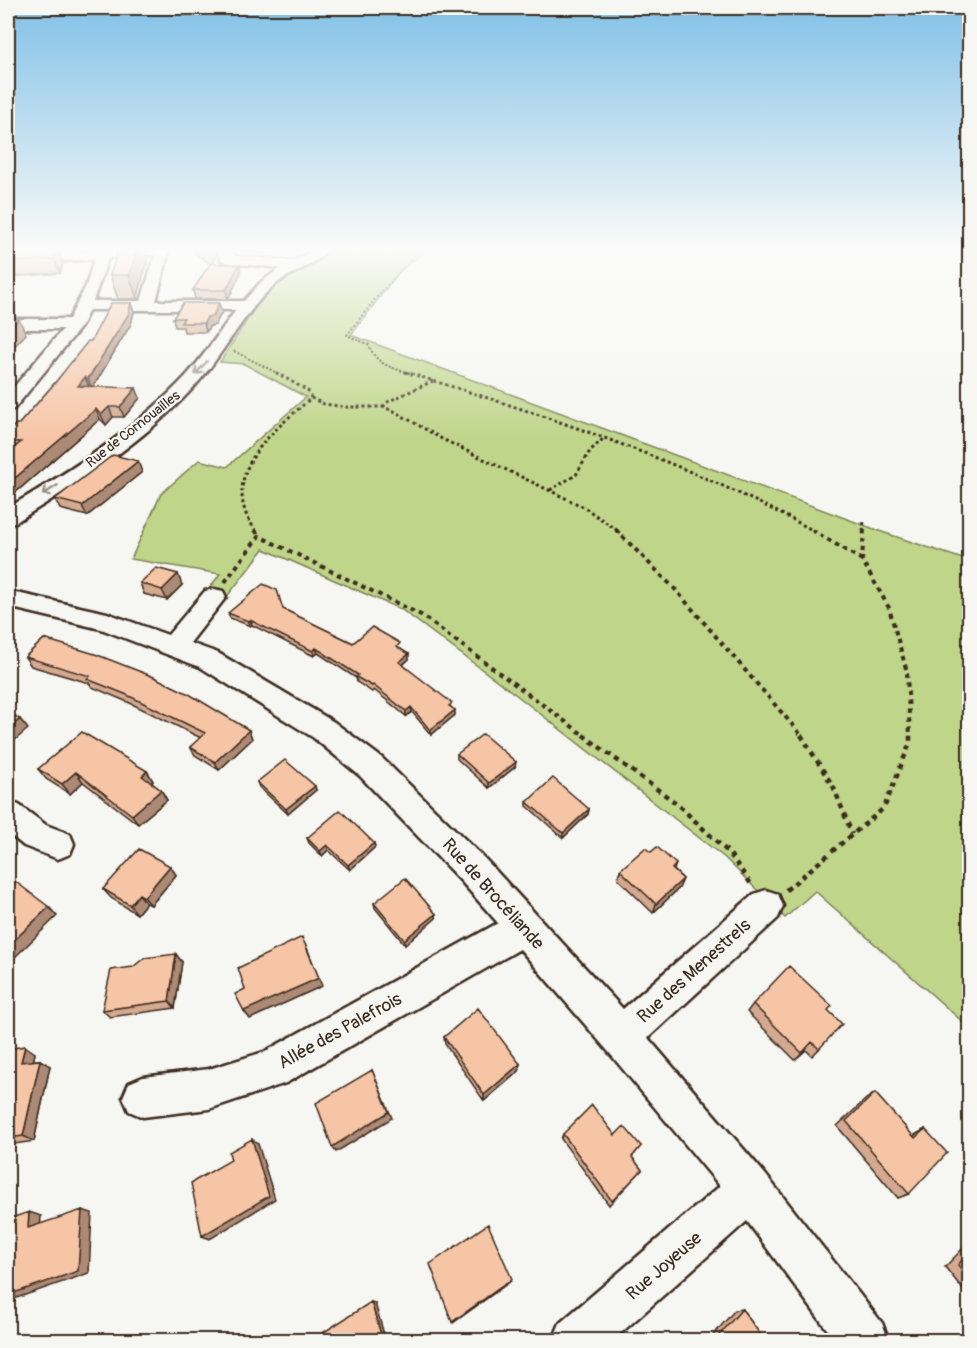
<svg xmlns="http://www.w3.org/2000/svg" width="977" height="1348" viewBox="0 0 977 1348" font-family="Pangolin,sans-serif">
  <rect width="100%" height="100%" fill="#f6f6f2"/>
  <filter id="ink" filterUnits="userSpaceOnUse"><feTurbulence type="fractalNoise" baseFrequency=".0167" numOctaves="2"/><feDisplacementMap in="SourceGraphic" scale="12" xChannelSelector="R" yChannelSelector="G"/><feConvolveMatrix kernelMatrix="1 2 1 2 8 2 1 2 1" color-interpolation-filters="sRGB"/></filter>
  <g filter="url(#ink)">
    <!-- green -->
    <path fill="#bfd58a" stroke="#7d8054" stroke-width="1.5" d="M328 251H425L398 273 351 335 885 533 969 561 970 1009 964 1023 815 891 785 918 725 858 515 694 402 610 264 549 226 598 205 594 220 574 131 559 161 494 199 460 227 467 306 397 244 364 220 362 257 305 274 285Z"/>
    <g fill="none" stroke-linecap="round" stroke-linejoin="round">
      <!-- minor casing -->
      <g stroke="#3b2a1e" stroke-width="5">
        <path id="minor" d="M97 251H169L156 301H244L261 282 281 268 227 263 221 260 217 251H229L235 256 294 261 311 251H327C312 268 286 273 270 289 239 319 221 359 191 390 141 444 78 483 16 522L8 523V508C71 470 136 430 187 375 205 355 220 331 236 310H89L81 327 14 409 8 410V394L63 329H8V319H69L86 286 94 259 8 265V257ZM155 255 141 301H93L108 258Z
          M214 589 223 591 226 597 190 643 218 653 334 722 382 758 485 859 623 1009 754 894 766 890 778 894 783 906 778 918 648 1038 765 1174 882 1323 889 1340H835L747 1221 613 1340H553L560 1323 720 1186 607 1050 520 949 286 1083 209 1109 143 1117 129 1111 123 1097 129 1083 143 1077 209 1069 264 1052 498 923 461 881 360 776 314 738 200 667 101 629 8 607V591L107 613 168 635 205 591Z
          M8 801 19 805 46 825 70 834 74 844 70 854 58 859 24 846 8 833Z"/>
      </g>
      <!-- path-far3 -->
      <path stroke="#3b2a1e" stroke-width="2" stroke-dasharray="2 2" stroke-linecap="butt" d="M234 351 277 373
        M410 373C392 368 376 365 369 345L347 335 380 293 419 251"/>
      <!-- path-far2 -->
      <path stroke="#3b2a1e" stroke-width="3" stroke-dasharray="3 3" stroke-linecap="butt" d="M405 372C545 415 685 461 814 531
        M311 398 324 404 346 407H383L394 411 442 439 584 507 618 531
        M383 407 389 401 433 381
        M550 490 576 475 590 451 604 438
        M256 531C252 525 247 518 245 511 229 462 280 426 311 398L308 391 275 372
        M863 531 864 521"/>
      <!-- path-far1 -->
      <path stroke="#3b2a1e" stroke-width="4" stroke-dasharray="4.5 4.5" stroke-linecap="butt" d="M255 530 259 536
        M616 530 674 588 802 736
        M812 530 862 560
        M864 530 862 560 889 608 907 672 910 736
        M225 582 259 536 421 615 585 736"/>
      <!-- path -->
      <path stroke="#3b2a1e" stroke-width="4.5" stroke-dasharray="5 5" stroke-linecap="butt" d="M583 735 676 803 729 853 751 884
        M801 735 834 788 852 834
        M786 890 884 808 910 743V735"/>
      <!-- minor -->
      <use href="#minor" fill="#f6f6f2" fill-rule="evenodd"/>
    </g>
    <!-- wall -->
    <path fill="#d4a98f" stroke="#3b2a1e" stroke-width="1.5" d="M8 251H67H59L63 263 60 273 8 277Z
      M195 251H215L214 263 241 273 228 299H195L193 290 210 264 195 253Z
      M148 258 137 299H118L110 275Z
      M134 312 131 324 93 386 140 398 124 417H113L106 425 100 419 8 499V453L9 451H8V432L19 424 91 341Z
      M222 312 215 325 210 326 206 332H184L183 327H175L173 318Z
      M142 472 87 516 60 509 55 499Z
      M140 583 182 585 167 600 144 594Z
      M283 609 353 643 401 649 409 659 403 665 452 708 455 715 431 735 412 712 406 716 374 690 372 692 357 682 356 678 318 653 314 656 252 625 250 626 230 618 228 613Z
      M44 639 249 730 252 739 219 770 195 755 190 747 201 738 130 703 92 687 89 683 31 666 25 657Z
      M457 754 515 767 489 788 457 759Z
      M38 769 147 771 153 781 152 783 161 790 167 800 138 824 83 782 70 794 46 779Z
      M257 782 316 790 288 814 259 787Z
      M527 802 589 809 588 814 563 838 527 806Z
      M307 838 374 843 375 847 350 870 328 850 322 856 309 843Z
      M651 852 676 864 674 870 683 879 679 888 653 913 618 879 620 870Z
      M170 866 176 875 151 905 146 903 137 914 111 898 103 889Z
      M374 903 436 914V918L405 945 375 908Z
      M182 962 175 1008 110 1017 102 1010Z
      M753 1004 828 1010 819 1049 812 1056 806 1050 795 1060 747 1012Z
      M444 1037 519 1071 484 1101 445 1044Z
      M8 1049 35 1053 33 1060H40L50 1066 34 1141 8 1145Z
      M875 1093 913 1136 925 1129 909 1194 898 1198 837 1126 866 1099Z
      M563 1134 615 1135 641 1146 632 1157 642 1170 609 1205 561 1139Z
      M969 1242V1297L945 1267Z
      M742 1309 765 1341H708L735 1310Z"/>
    <!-- shaded-wall -->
    <path fill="#ac8a74" stroke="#3b2a1e" stroke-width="1.5" d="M58 251 63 263 60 273 54 259Z
      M137 251H146L148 258 137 299 129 275Z
      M209 251H215L214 267Z
      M239 265 241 273 228 299 226 290Z
      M131 303 134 312 131 324 92 389 88 379Z
      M219 303 222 312 215 325 210 326 206 332 204 323 207 317Z
      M19 319 26 334 8 353V330Z
      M85 377 89 387 78 386Z
      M136 388 140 398 124 417 120 407Z
      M109 407 113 417 106 425 101 415Z
      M96 409 100 419 8 499V484Z
      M138 461 142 472 87 516 82 506Z
      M178 574 182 585 167 600 162 590Z
      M250 620 252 625 250 626 248 621Z
      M316 648 318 653 314 656 313 651Z
      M409 654V659L400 667 399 662Z
      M411 707 412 712 406 716V711Z
      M455 710V715L431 735 430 730Z
      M20 719 28 729 8 746V729Z
      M249 730 252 739 219 770 215 762Z
      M516 762 515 767 489 788V783Z
      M147 771 153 781 148 785 142 776Z
      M76 772 83 782 70 794 62 784Z
      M315 786 316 790 288 814 286 809Z
      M161 790 167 800 138 824 132 815Z
      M589 809 588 814 563 838V833Z
      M374 843 375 847 350 870 348 865Z
      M327 845 328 850 322 856 320 851Z
      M170 866 176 875 151 905 144 897Z
      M683 879 679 888 653 913 656 904Z
      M139 894 146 903 137 914 130 905Z
      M49 907 57 916 8 964V946Z
      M436 914V918L405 945 404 940Z
      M306 945 322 986 250 1019 244 1011Z
      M176 954 182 962 175 1008 169 1001Z
      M25 1046 35 1053 32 1068 21 1062Z
      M40 1060 50 1066 34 1141 23 1136Z
      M520 1064 519 1071 484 1101V1095Z
      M372 1070 392 1118 336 1152 332 1147Z
      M252 1139 258 1144 275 1199 210 1239 202 1236Z
      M82 1210 92 1213 89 1273 8 1301V1295Z
      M29 1212 41 1216 40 1231 28 1228Z
      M512 1279 511 1281 453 1323 452 1322Z
      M371 1302 375 1303 386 1341H383Z"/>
    <!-- building -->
    <path fill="#f6c5a6" stroke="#3b2a1e" stroke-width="1.5" d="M41 251H58L54 259 8 262V253Z
      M118 251H137L129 275H110Z
      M211 263 239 265 226 290H193Z
      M111 303H131L128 315 88 379 85 377 78 386 136 388 120 407H109L101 415 96 409 8 484V453L21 442 8 441V432L16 424H19L54 384 88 341H91Z
      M183 303H219L213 316 207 317 204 323H181L184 318H173Z
      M8 319H19L8 330Z
      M113 455 138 461 82 506 55 499Z
      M156 568 178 574 162 590 140 583Z
      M263 584 277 590 283 609 353 643 372 627 400 643 397 647 409 654 399 662 452 703 449 706 455 710 430 730 411 707 406 711 373 685 372 686 356 677 358 675 316 648 313 651 250 620 248 621 228 613Z
      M44 639 95 654 154 677 189 694 249 730 215 762 190 747 205 733 125 694 87 679 90 676 25 657Z
      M8 712 20 719 8 729Z
      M82 732 147 771 142 776 161 790 132 815 76 772 62 784 38 769Z
      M483 734 516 762 489 783 457 754Z
      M285 760 315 786 286 809 257 782Z
      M553 778 589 809 563 833 527 802Z
      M340 810 374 843 348 865 327 845 320 851 307 838Z
      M657 847 676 864 672 869 683 879 656 904 620 870 645 848 651 852Z
      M139 849 170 866 144 897 139 894 130 905 103 889Z
      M405 878 436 914 404 940 374 903Z
      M16 882 49 907 8 946V889Z
      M302 937 319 978 244 1011 235 994 245 989 238 968Z
      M176 954 169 1001 102 1010 111 970 133 967 144 958Z
      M789 966 832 1006 828 1010 842 1024 819 1049 812 1042 802 1053 753 1004Z
      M478 1008 520 1064 484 1095 444 1037Z
      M25 1046 21 1062 40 1060 23 1136 8 1138V1049Z
      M372 1070 389 1112 332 1147 316 1103Z
      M875 1093 915 1138 925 1129 947 1153 909 1194 846 1121Z
      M592 1105 615 1135 624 1126 641 1146 632 1157 642 1170 612 1201 563 1134Z
      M252 1139 269 1196 202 1236 191 1183 231 1160 229 1152Z
      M82 1210 78 1271 8 1295V1219L29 1212 28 1228Z
      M488 1224 512 1279 452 1322 430 1264Z
      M969 1252V1279L958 1265Z
      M371 1302 383 1341H310Z
      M742 1309 765 1341H714Z"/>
    <!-- one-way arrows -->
    <defs><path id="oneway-shaft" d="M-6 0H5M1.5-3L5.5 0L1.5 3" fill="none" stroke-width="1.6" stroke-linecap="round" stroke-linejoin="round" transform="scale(1.5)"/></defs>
    <g stroke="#989088">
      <use href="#oneway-shaft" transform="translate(201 368) rotate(132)"/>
      <use href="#oneway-shaft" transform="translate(50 490) rotate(148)"/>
    </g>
  </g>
  <!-- sky -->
  <linearGradient id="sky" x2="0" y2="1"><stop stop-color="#81c1e7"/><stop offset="0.57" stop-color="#fbfbf9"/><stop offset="1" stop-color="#fbfbf9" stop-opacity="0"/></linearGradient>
  <rect width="977" height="439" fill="url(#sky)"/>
  <g text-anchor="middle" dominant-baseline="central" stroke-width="4.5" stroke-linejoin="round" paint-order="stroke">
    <!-- far-street labels -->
    <g font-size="14" fill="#3b2a1e" stroke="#f6f6f2">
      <text transform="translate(133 429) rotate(-38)">Rue de Cornouailles</text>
    </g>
    <!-- near-street labels -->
    <g font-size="18" fill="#3b2a1e" stroke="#f6f6f2">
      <text transform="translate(493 894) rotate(48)">Rue de Brocéliande</text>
      <text transform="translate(694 971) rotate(-42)">Rue des Menestrels</text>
      <text transform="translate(340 1031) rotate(-29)">Allée des Palefrois</text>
      <text transform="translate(664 1266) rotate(-41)">Rue Joyeuse</text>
    </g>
  </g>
  <!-- margin -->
  <rect width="977" height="1348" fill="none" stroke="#f6f6f2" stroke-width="30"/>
  <rect x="15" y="15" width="947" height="1318" fill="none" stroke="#3b2a1e" stroke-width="2" filter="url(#ink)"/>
</svg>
